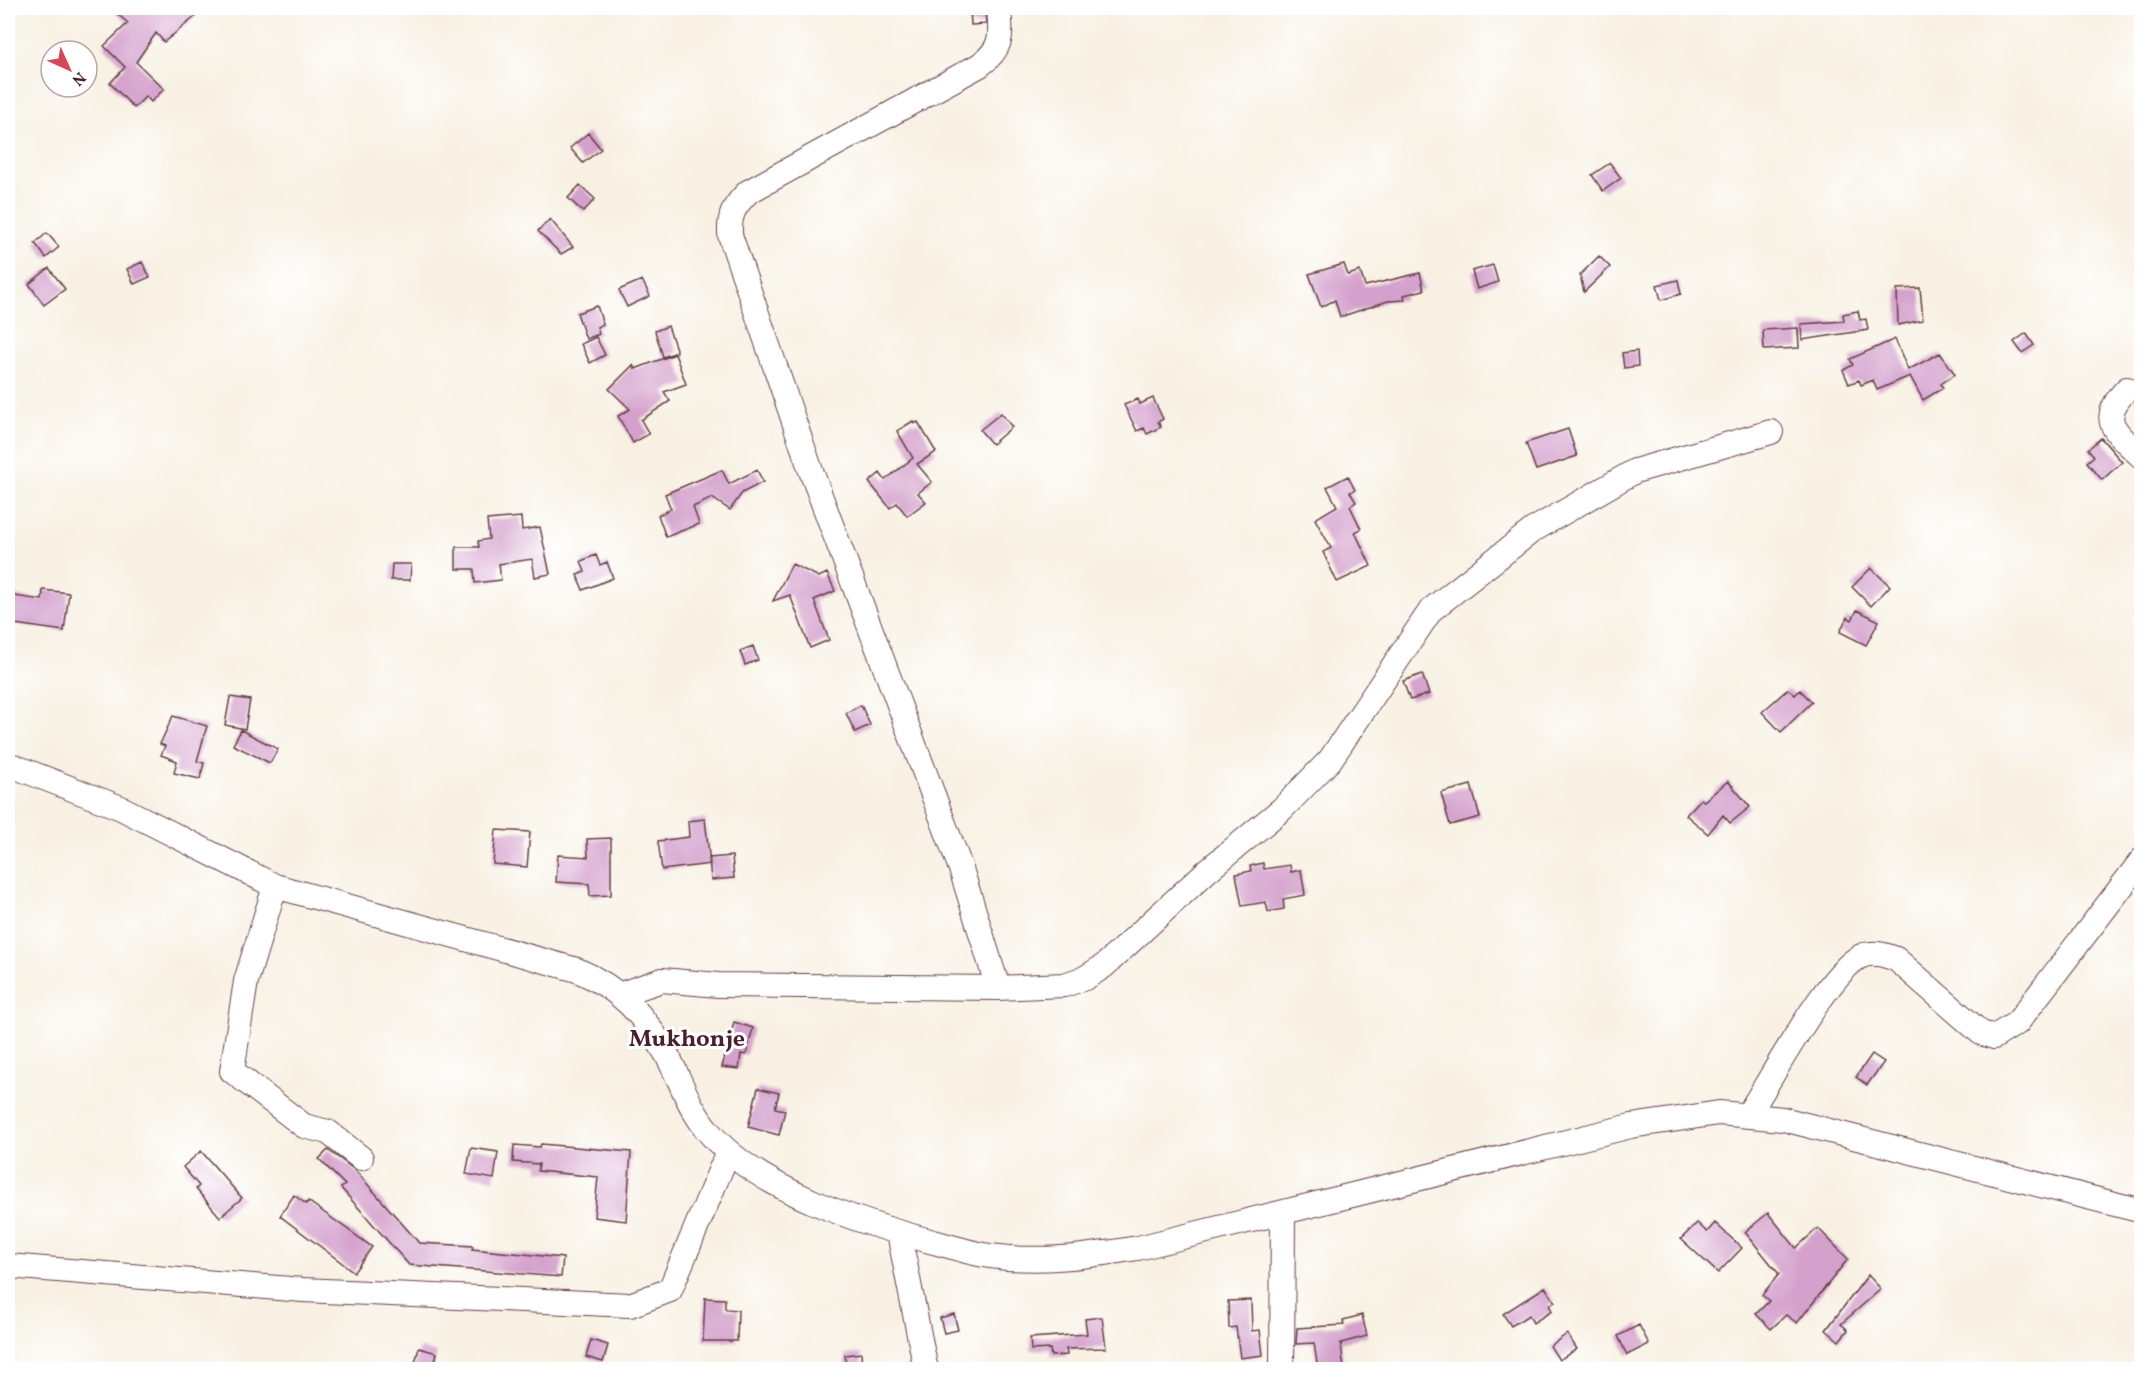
<svg xmlns="http://www.w3.org/2000/svg" width="2149" height="1377" viewBox="0 0 2149 1377" font-family="Vollkorn,serif">
  <rect width="100%" height="100%" fill="#fff"/>
  <filter id="ink" filterUnits="userSpaceOnUse"><feTurbulence type="fractalNoise" baseFrequency=".0167" numOctaves="2"/><feDisplacementMap in="SourceGraphic" scale="12" xChannelSelector="R" yChannelSelector="G"/><feConvolveMatrix kernelMatrix="1 2 1 2 8 2 1 2 1" color-interpolation-filters="sRGB"/></filter>
  <filter id="wash" filterUnits="userSpaceOnUse"><feTurbulence type="fractalNoise" baseFrequency=".008" numOctaves="4" result="noise"/><feDisplacementMap in="SourceGraphic" scale="24" xChannelSelector="R" yChannelSelector="G"/><feGaussianBlur stdDeviation="1.35" result="paint"/><feColorMatrix in="noise" values="0 0 0 0 0 0 0 0 0 0 0 0 0 0 0 0 0 1.4 0 .05"/><feComposite in="paint" operator="in"/></filter>
  <g filter="url(#wash)">
    <rect width="100%" height="100%" fill="#f8f1e3"/>
    <g id="blocks">
      <!-- building -->
      <path fill="#d4a0cc" d="M110 8H206L164 42 156 33 136 62 164 89 151 102 146 96 134 108 110 83 125 67 104 46 128 23Z
        M970 8H985L986 24 971 25Z
        M588 133 601 149 583 163 570 148Z
        M1610 163 1621 178 1603 191 1592 175Z
        M580 185 595 199 583 212 568 198Z
        M550 219 573 247 561 254 538 231Z
        M47 233 59 247 46 258 35 243Z
        M1599 256 1610 267 1584 292 1580 275Z
        M142 262 150 277 134 284 127 269Z
        M1344 264 1348 275 1360 271 1365 286 1420 273 1424 290 1404 295 1405 300 1388 301 1340 317 1335 300 1321 307 1309 274Z
        M1493 265 1498 282 1477 289 1472 271Z
        M49 268 65 289 44 305 29 284Z
        M642 280 650 296 627 307 619 290Z
        M1678 280 1681 294 1661 300 1657 285Z
        M1920 288 1923 320 1898 325 1897 289Z
        M597 306 603 324 597 327 599 334 586 339 577 313Z
        M1858 311 1860 320 1866 319 1868 330 1802 340 1801 324 1844 321 1843 314Z
        M668 326 677 352 663 357 655 331Z
        M1798 328 1799 348 1764 350 1763 330Z
        M2026 333 2034 345 2022 353 2014 342Z
        M596 337 605 355 590 363 581 344Z
        M1895 339 1908 370 1940 353 1955 374 1941 384 1943 388 1923 400 1910 376 1877 390 1873 380 1861 385 1859 380 1849 384 1843 370 1853 365 1850 359Z
        M1637 351 1638 366 1624 368 1622 353Z
        M675 354 686 384 664 392 670 401 641 420 649 434 633 443 618 416 630 409 609 389 633 365 635 369Z
        M1153 398 1163 419 1158 422 1161 427 1147 434 1144 428 1137 431 1124 405 1138 399 1140 404Z
        M1001 413 1012 427 992 444 980 430Z
        M913 421 914 424 918 422 936 452 917 464 932 482 918 493 926 502 907 516 897 503 890 508 869 482 880 473 885 480 913 458 897 431Z
        M1568 429 1577 456 1536 470 1526 443Z
        M2101 438 2122 462 2102 480 2087 462 2094 456 2088 449Z
        M722 470 729 484 757 470 763 482 742 493 730 510 712 498 693 507 699 524 666 537 658 515 671 509 665 494Z
        M1348 476 1355 490 1350 492 1356 502 1350 506 1361 529 1355 532 1371 566 1337 582 1323 552 1331 548 1315 519 1337 506 1327 487Z
        M521 517 522 530 540 527 550 574 535 577 532 559 499 564 501 580 475 583 474 569H456V547H479L478 541 489 539 487 520Z
        M596 555 600 565 607 562 613 578 583 590 577 575 585 572 581 561Z
        M392 564H411L410 580H391Z
        M792 564 819 577 827 573 835 591 814 600 829 640 810 648 790 595 773 601Z
        M1871 568 1890 586 1871 606 1852 587Z
        M43 590 69 593 64 631 8 623V595L42 600Z
        M1857 610 1879 621 1866 645 1840 632 1847 617 1852 620Z
        M753 646 758 660 745 665 740 651Z
        M1422 674 1429 694 1410 700 1403 681Z
        M1788 689 1795 695 1800 690 1812 702 1781 732 1762 712Z
        M230 697 250 700 245 729 225 725Z
        M861 705 870 725 855 732 846 713Z
        M173 716 207 726 197 761 204 763 200 779 174 773 177 761 161 755 165 746 160 744Z
        M241 730 278 749 270 763 233 745Z
        M1728 781 1750 807 1730 823 1723 815 1708 834 1686 815 1701 799 1704 801Z
        M1471 785 1480 817 1450 825 1441 793Z
        M705 819 710 864 662 870 658 841 689 837 688 821Z
        M496 830 530 832 527 867 493 864Z
        M611 838V895L590 896 589 884 556 882 558 855 588 857 587 839Z
        M732 856 734 878 711 880 709 858Z
        M1263 863 1264 869 1290 865 1291 872 1301 870 1305 895 1283 899 1284 909 1268 912 1266 902 1242 906 1236 874 1251 871 1250 866Z
        M734 1022 753 1028 746 1055 741 1054 739 1069 722 1067Z
        M1872 1054 1884 1062 1867 1085 1856 1077Z
        M758 1088 779 1093 775 1108 785 1110 779 1135 748 1127Z
        M541 1144 631 1152 626 1221 594 1217 598 1177 538 1171 539 1164 513 1162 514 1145 540 1147Z
        M471 1148 498 1152 494 1179 466 1174Z
        M328 1150 355 1170 419 1243 473 1246 472 1249 563 1258 561 1277 409 1265 341 1188 345 1185 319 1159Z
        M201 1151 242 1198 220 1217 196 1189 199 1186 183 1167Z
        M294 1195 306 1204 308 1201 372 1247 354 1272 280 1216Z
        M1768 1213 1796 1248 1818 1228 1848 1259 1797 1323 1786 1315 1771 1329 1756 1314 1769 1301 1762 1295 1779 1274 1745 1232Z
        M1697 1223 1707 1232 1715 1223 1742 1248 1718 1273 1681 1239Z
        M1868 1275 1881 1289 1841 1324 1848 1330 1839 1341 1826 1330Z
        M1545 1287 1555 1302 1549 1305 1552 1311 1533 1323 1529 1315 1511 1326 1503 1314Z
        M705 1298 725 1299V1309L738 1310 737 1341H703Z
        M1251 1300 1252 1331 1260 1330 1263 1355 1240 1358 1236 1327 1229 1328 1228 1301Z
        M954 1314 958 1330 944 1333 940 1318Z
        M1362 1315 1367 1336 1341 1343 1344 1370H1318L1314 1343 1296 1344 1297 1328 1344 1325 1343 1320Z
        M1102 1317 1106 1348 1066 1349 1067 1355 1051 1356 1050 1349 1031 1350 1030 1338 1087 1334 1085 1319Z
        M1639 1325 1649 1344 1627 1355 1618 1336Z
        M1567 1334 1577 1349 1559 1360 1550 1346Z
        M591 1340 608 1345 603 1362 586 1357Z
        M419 1348 437 1353 433 1370H413Z
        M861 1353 862 1370H846L845 1355Z"/>
    </g>
  </g>
  <g filter="url(#ink)">
    <use href="#blocks" fill-opacity="0" stroke="#643e47" stroke-width="1.5"/>
    <g fill="none" stroke-linecap="round" stroke-linejoin="round">
      <!-- minor casing -->
      <g stroke="#643e47" stroke-width="26">
        <path id="minor" d="M2127 389C2096 421 2116 432 2142 457
          M8 764 121 808 275 886 577 970C620 988 644 1015 667 1055 681 1081 689 1108 708 1131 757 1191 868 1225 941 1244 957 1248 973 1254 990 1256 1040 1263 1089 1256 1138 1248L1631 1126 1719 1113 1783 1119 2142 1211
          M275 886 246 981 232 1071 304 1126 328 1132 361 1158
          M998 988 961 869 811 471 730 235C729 215 734 206 748 192L980 65C1004 47 1001 35 999 8
          M621 994 662 980 718 985 998 988 1064 985 1085 978 1104 966 1207 871 1282 809 1330 760 1431 610 1533 530 1635 471 1771 432
          M1747 1116C1769 1084 1831 965 1864 955 1876 952 1885 955 1896 959L1981 1033 1994 1037 2017 1023 2142 860
          M899 1233 926 1370
          M8 1266 303 1290 630 1305 670 1290 728 1152
          M1282 1370 1283 1214"/>
      </g>
      <!-- minor -->
      <use href="#minor" stroke="#fff" stroke-width="24"/>
    </g>
  </g>
  <g text-anchor="middle" dominant-baseline="central" stroke-width="6" stroke-linejoin="round" paint-order="stroke">
    <!-- quarter labels -->
    <g font-size="24" font-weight="bold" fill="#4a1f2b" stroke="#fff">
      <text x="687" y="1040">Mukhonje</text>
    </g>
  </g>
  <!-- margin -->
  <rect width="2149" height="1377" fill="none" stroke="#fff" stroke-width="30"/>
  <!-- north arrow -->
  <g transform="translate(69 69) rotate(135)"><circle r="28" fill="#ffffff" stroke="#b7a5aa" stroke-width="1.5"/>
  <path d="M0-4.5L10 22L0 15L-10 22Z" fill="#d1495b"/>
  <text y="-9" font-size="16" font-weight="bold" text-anchor="middle" fill="#4a1f2b">N</text>
  </g>
</svg>
